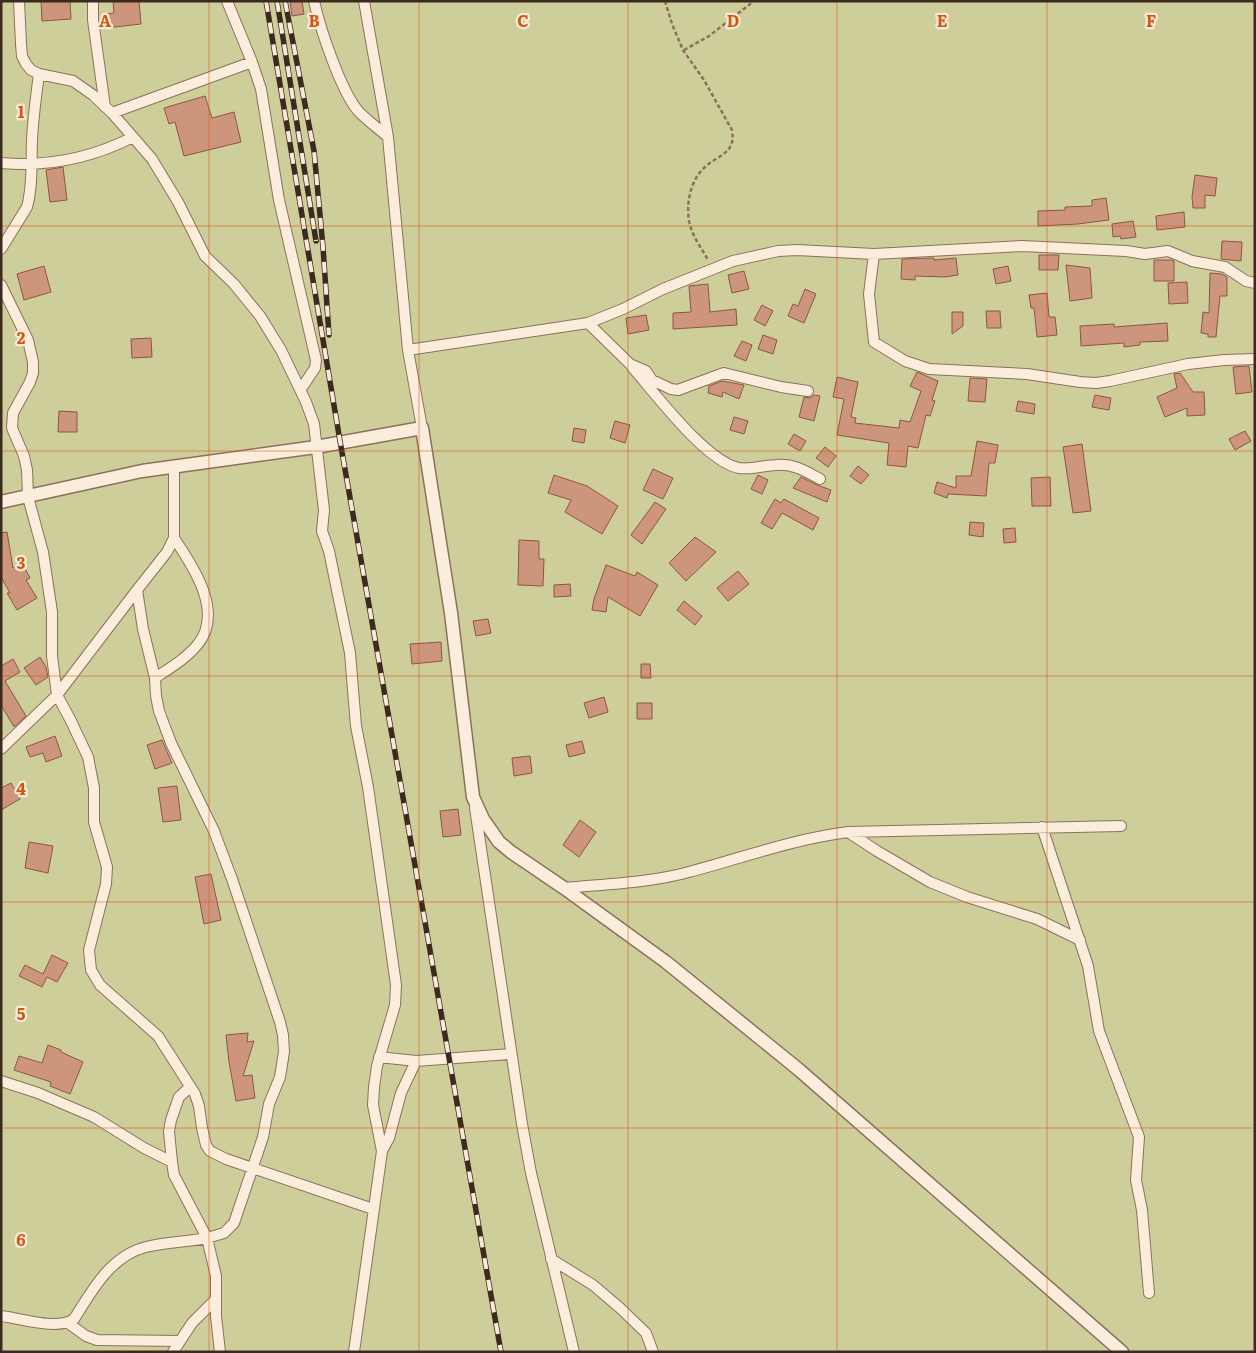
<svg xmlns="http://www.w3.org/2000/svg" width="1256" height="1353" viewBox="0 0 1256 1353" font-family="Literata,serif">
  <rect width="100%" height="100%" fill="#efdfc8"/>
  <!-- green -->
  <path fill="#cece9b" d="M1 1H1255V1352H1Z"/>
  <!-- building -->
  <path fill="#ce957d" stroke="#8c5642" d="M41 1H70L71 19 42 21Z
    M113 1H139L141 24 106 28 105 14 114 13Z
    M290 1H302L304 14 292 16Z
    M205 96 212 118 234 112 241 142 184 156 175 122 169 124 164 108Z
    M63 167 67 200 50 202 46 170Z
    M1195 175 1217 178 1215 196 1205 195V208H1193L1192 197Z
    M1106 198 1109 220 1078 224 1038 226V211L1065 210V207L1092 206V200Z
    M1184 212 1185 227 1157 230 1156 216Z
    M1133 221 1136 237 1121 239 1120 236 1113 237 1112 224Z
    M1222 241 1242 242 1241 261 1221 259Z
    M1039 255H1059L1058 270H1039Z
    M934 258V260L956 258 958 275 945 277 915 276V280L901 279 902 259Z
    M1154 260H1171L1174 261V281H1154Z
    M1066 265 1090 268 1092 298 1070 301Z
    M44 266 51 292 24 300 17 274Z
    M1008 266 1011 281 996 284 993 269Z
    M744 271 749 289 732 293 728 275Z
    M1210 273 1222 274 1227 277V296H1220L1216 337H1208V334L1201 333 1203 312 1209 313Z
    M1187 282 1188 303 1169 304 1168 283Z
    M708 284 710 312 736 309 737 325 673 329V313L691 312 689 286Z
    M805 289 816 294 804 323 788 316 793 304 798 306Z
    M1047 293 1049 317H1055L1057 335 1037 337 1034 308H1031L1029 295Z
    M762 305 773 311 765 326 754 320Z
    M986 311H1000L1001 328H987Z
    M952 312H963V326L952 334Z
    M646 315 649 330 628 334 626 318Z
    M1167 323 1168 341 1140 342V345L1124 347V343L1081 346 1080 326 1114 324V327Z
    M763 335 777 340 773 354 758 349Z
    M151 338 152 357 132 358 131 339Z
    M742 341 752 345 746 361 734 356Z
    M1249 366 1252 392 1236 394 1233 367Z
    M917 372 938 381 932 400 935 401 930 416 926 415 918 448 908 446 906 467 887 465 889 443 837 435 844 399 833 397 837 377 858 382 851 417 856 418 855 423 899 428 900 420 910 422 921 391 910 386Z
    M1180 373 1193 392H1204L1205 415 1187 416V408L1165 417 1157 397 1177 388 1174 374Z
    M970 378 987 379 985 402 968 401Z
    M722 381 744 385 739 399 723 392 722 397 708 393 709 386Z
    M814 395 820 396 814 421 799 417 804 397 810 398Z
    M1095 395 1111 398 1109 410 1092 407Z
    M1018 401 1035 404 1034 414 1016 411Z
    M59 411 77 412V432H58Z
    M734 417 748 421 744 434 730 430Z
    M615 421 630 425 625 443 610 438Z
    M574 428 586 430 584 443 572 441Z
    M1245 431 1251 441 1235 450 1229 439Z
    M794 434 806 441 800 451 788 444Z
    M977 441 998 445 995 463H989L986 496 948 494 947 498 934 493 937 482 956 488V476H971Z
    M1082 444 1091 511 1073 513 1063 447Z
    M825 447 836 456 828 467 816 458Z
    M858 466 869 475 861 484 850 476Z
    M653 469 673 478 663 499 643 490Z
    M554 475 587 486 618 506 602 534 565 512 571 500 548 493Z
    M758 475 768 480 762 494 751 489Z
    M801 477 817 485 831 490 827 502 793 488Z
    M1050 477 1051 506H1032L1031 478Z
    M775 499 781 503 784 499 819 518 813 530 782 513 772 529 761 523Z
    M655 502 666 509 642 544 631 535Z
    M970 522 984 523 983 537 969 535Z
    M1015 528 1016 542 1004 543 1003 529Z
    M7 532 13 568 22 563 30 578 26 580 37 598 17 610 7 593H10L1 577V533Z
    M695 537 716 552 686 581 669 563Z
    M519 540 539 541V559H544L543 586 518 585Z
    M606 565 635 576 637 572 658 585 640 616 608 597 606 612 592 610 594 599Z
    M738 571 749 584 728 601 717 588Z
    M570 584 571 596 554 597V585Z
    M684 601 702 616 695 625 677 610Z
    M488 619 491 633 476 636 473 621Z
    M441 642 442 661 412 664 410 644Z
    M40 657 46 667 48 677 36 685 24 668Z
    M13 659 20 672 5 681 26 716 14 727 1 705V666Z
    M641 664H650L651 678H641Z
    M604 697 608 712 589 718 584 703Z
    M637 703H652V719H637Z
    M55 736 62 756 46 762 43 753 30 757 26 747Z
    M162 740 172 763 155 769 147 745Z
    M582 741 585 753 569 757 566 745Z
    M530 756 532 773 514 776 512 758Z
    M11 783 20 799 1 810V788Z
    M177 786 181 820 163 822 158 788Z
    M458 809 461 835 443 837 440 811Z
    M580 820 596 832 579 857 563 845Z
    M29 842 53 846 48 873 25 868Z
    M211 874 221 920 204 924 195 877Z
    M52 955 68 963 57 982 47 977 42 987 19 976 25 965 43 974Z
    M248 1033 247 1042 254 1041 243 1076 252 1075 255 1098 236 1101 229 1062 226 1035Z
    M48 1045 61 1050V1052L83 1062 70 1094 50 1086 51 1082 14 1070 19 1056 42 1063Z"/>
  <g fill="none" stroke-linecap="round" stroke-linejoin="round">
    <!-- minor casing -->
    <g stroke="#8c705c" stroke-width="12">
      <path id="minor" d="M19 1 21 44 22 56 26 64 31 70 39 74 73 81 93 95 112 113 133 137 152 159 178 202 205 256 234 284 260 316 281 350 306 402 314 424 324 510 322 531 329 551 350 653 356 726 368 787 396 985 395 1005 377 1066 374 1087 373 1105 382 1151 354 1352
        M93 1V20L105 107
        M227 1 252 62 261 89 279 200 316 360 315 368 301 389
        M314 1C320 28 341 92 359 112 368 121 379 129 388 137
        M364 1 388 137 408 350 422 428
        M112 113 252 62
        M1 163C47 167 92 158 133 137
        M1 249 27 207C33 185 31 162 32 140 33 118 36 96 39 74
        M874 254 869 294 874 342 905 361 929 369 1027 374 1080 382 1096 383 1110 381 1188 364 1224 360 1255 359
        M1 285 28 340 33 362V373L30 382 13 413 12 428 24 456 27 470 28 497 43 552 52 612V656L57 695 70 719 88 757 94 788V822L107 867 106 884 89 950 91 970 100 985 158 1036 195 1094 199 1106 202 1128 206 1145 210 1151 226 1159 373 1209
        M588 323 623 309 663 289 733 261 778 251 797 250 874 254 1022 246 1126 251 1145 254 1168 251 1192 261 1225 267 1246 281 1255 283
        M408 350 588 323 630 364 646 371 652 380 671 389 678 390 724 373 781 387 808 391
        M632 367C655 393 706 462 739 468 752 470 764 465 777 465 793 463 807 472 820 479
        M174 467V538L167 552 137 590 143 629 155 678 156 696 159 711 171 743 214 831 232 879 280 1022 283 1035 284 1052 280 1077 269 1104 263 1137 234 1223 224 1233 207 1238 216 1276V1316L220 1352
        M155 678C170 668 187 658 198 644 224 612 193 566 174 538
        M1 749 57 695 137 590
        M475 808 522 1124 531 1173 574 1352
        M1042 827 1088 966 1099 1031 1139 1137 1136 1180 1142 1210 1149 1293
        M848 832 877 851 930 882 967 897 1037 919 1080 940
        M564 888C606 884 649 883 689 872 742 858 793 839 848 832L1121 826
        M379 1057 416 1061 511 1054
        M1 1081 38 1093 94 1117 144 1148 172 1162
        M382 1151 389 1138 401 1093 416 1061
        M551 1259 593 1285 620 1308 646 1333 653 1352
        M1 1316C20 1318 57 1331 74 1319 92 1291 110 1256 146 1247 166 1242 187 1242 207 1238L174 1175 172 1162 169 1131 171 1120 179 1097 190 1087
        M68 1323 86 1336 97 1340 179 1341
        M173 1352 192 1323 215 1300"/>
    </g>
    <!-- tertiary casing -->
    <g stroke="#8c705c" stroke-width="15">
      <path id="tertiary" d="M1 502 142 471 316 447 422 428 451 613 473 797 483 819 499 842 511 852 564 888 666 962 798 1069 1122 1352"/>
    </g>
    <!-- path -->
    <path stroke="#8c705c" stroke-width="2.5" stroke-dasharray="4 2.5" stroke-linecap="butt" d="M665 1 672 24 683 50 704 80 732 130C736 154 719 154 705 167 690 180 685 206 690 225 693 237 702 249 708 260
      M684 50 709 36 754 1"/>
    <!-- minor -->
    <use href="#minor" stroke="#faeddc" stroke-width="10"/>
    <!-- tertiary -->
    <use href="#tertiary" stroke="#faeddc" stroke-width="12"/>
    <!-- rail casing -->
    <g stroke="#3c2a20" stroke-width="5.5">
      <path id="rail" d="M266 1 340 441 501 1352
        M277 1 316 241
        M285 1 314 151 323 247 329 335"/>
    </g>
    <!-- rail -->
    <use href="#rail" stroke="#f7ead8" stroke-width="4" stroke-dasharray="11" stroke-linecap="butt"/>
  </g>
  <!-- grid -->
  <path fill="none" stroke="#d7540e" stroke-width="1" stroke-opacity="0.55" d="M209 1V1352M419 1V1352M628 1V1352M837 1V1352M1047 1V1352M1 226H1255M1 451H1255M1 676H1255M1 902H1255M1 1128H1255"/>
  <g font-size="16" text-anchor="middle" font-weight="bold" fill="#d7540e" stroke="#f7ead8" stroke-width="4.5" stroke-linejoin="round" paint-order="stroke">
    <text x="105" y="27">A</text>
    <text x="314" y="27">B</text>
    <text x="523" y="27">C</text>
    <text x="733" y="27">D</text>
    <text x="942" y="27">E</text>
    <text x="1151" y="27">F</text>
    <text x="21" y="118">1</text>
    <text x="21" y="344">2</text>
    <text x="21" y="569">3</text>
    <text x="21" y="795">4</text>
    <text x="21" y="1020">5</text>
    <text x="21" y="1246">6</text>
  </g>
  <!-- border -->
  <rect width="1256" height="1353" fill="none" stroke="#3c2a20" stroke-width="5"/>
</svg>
